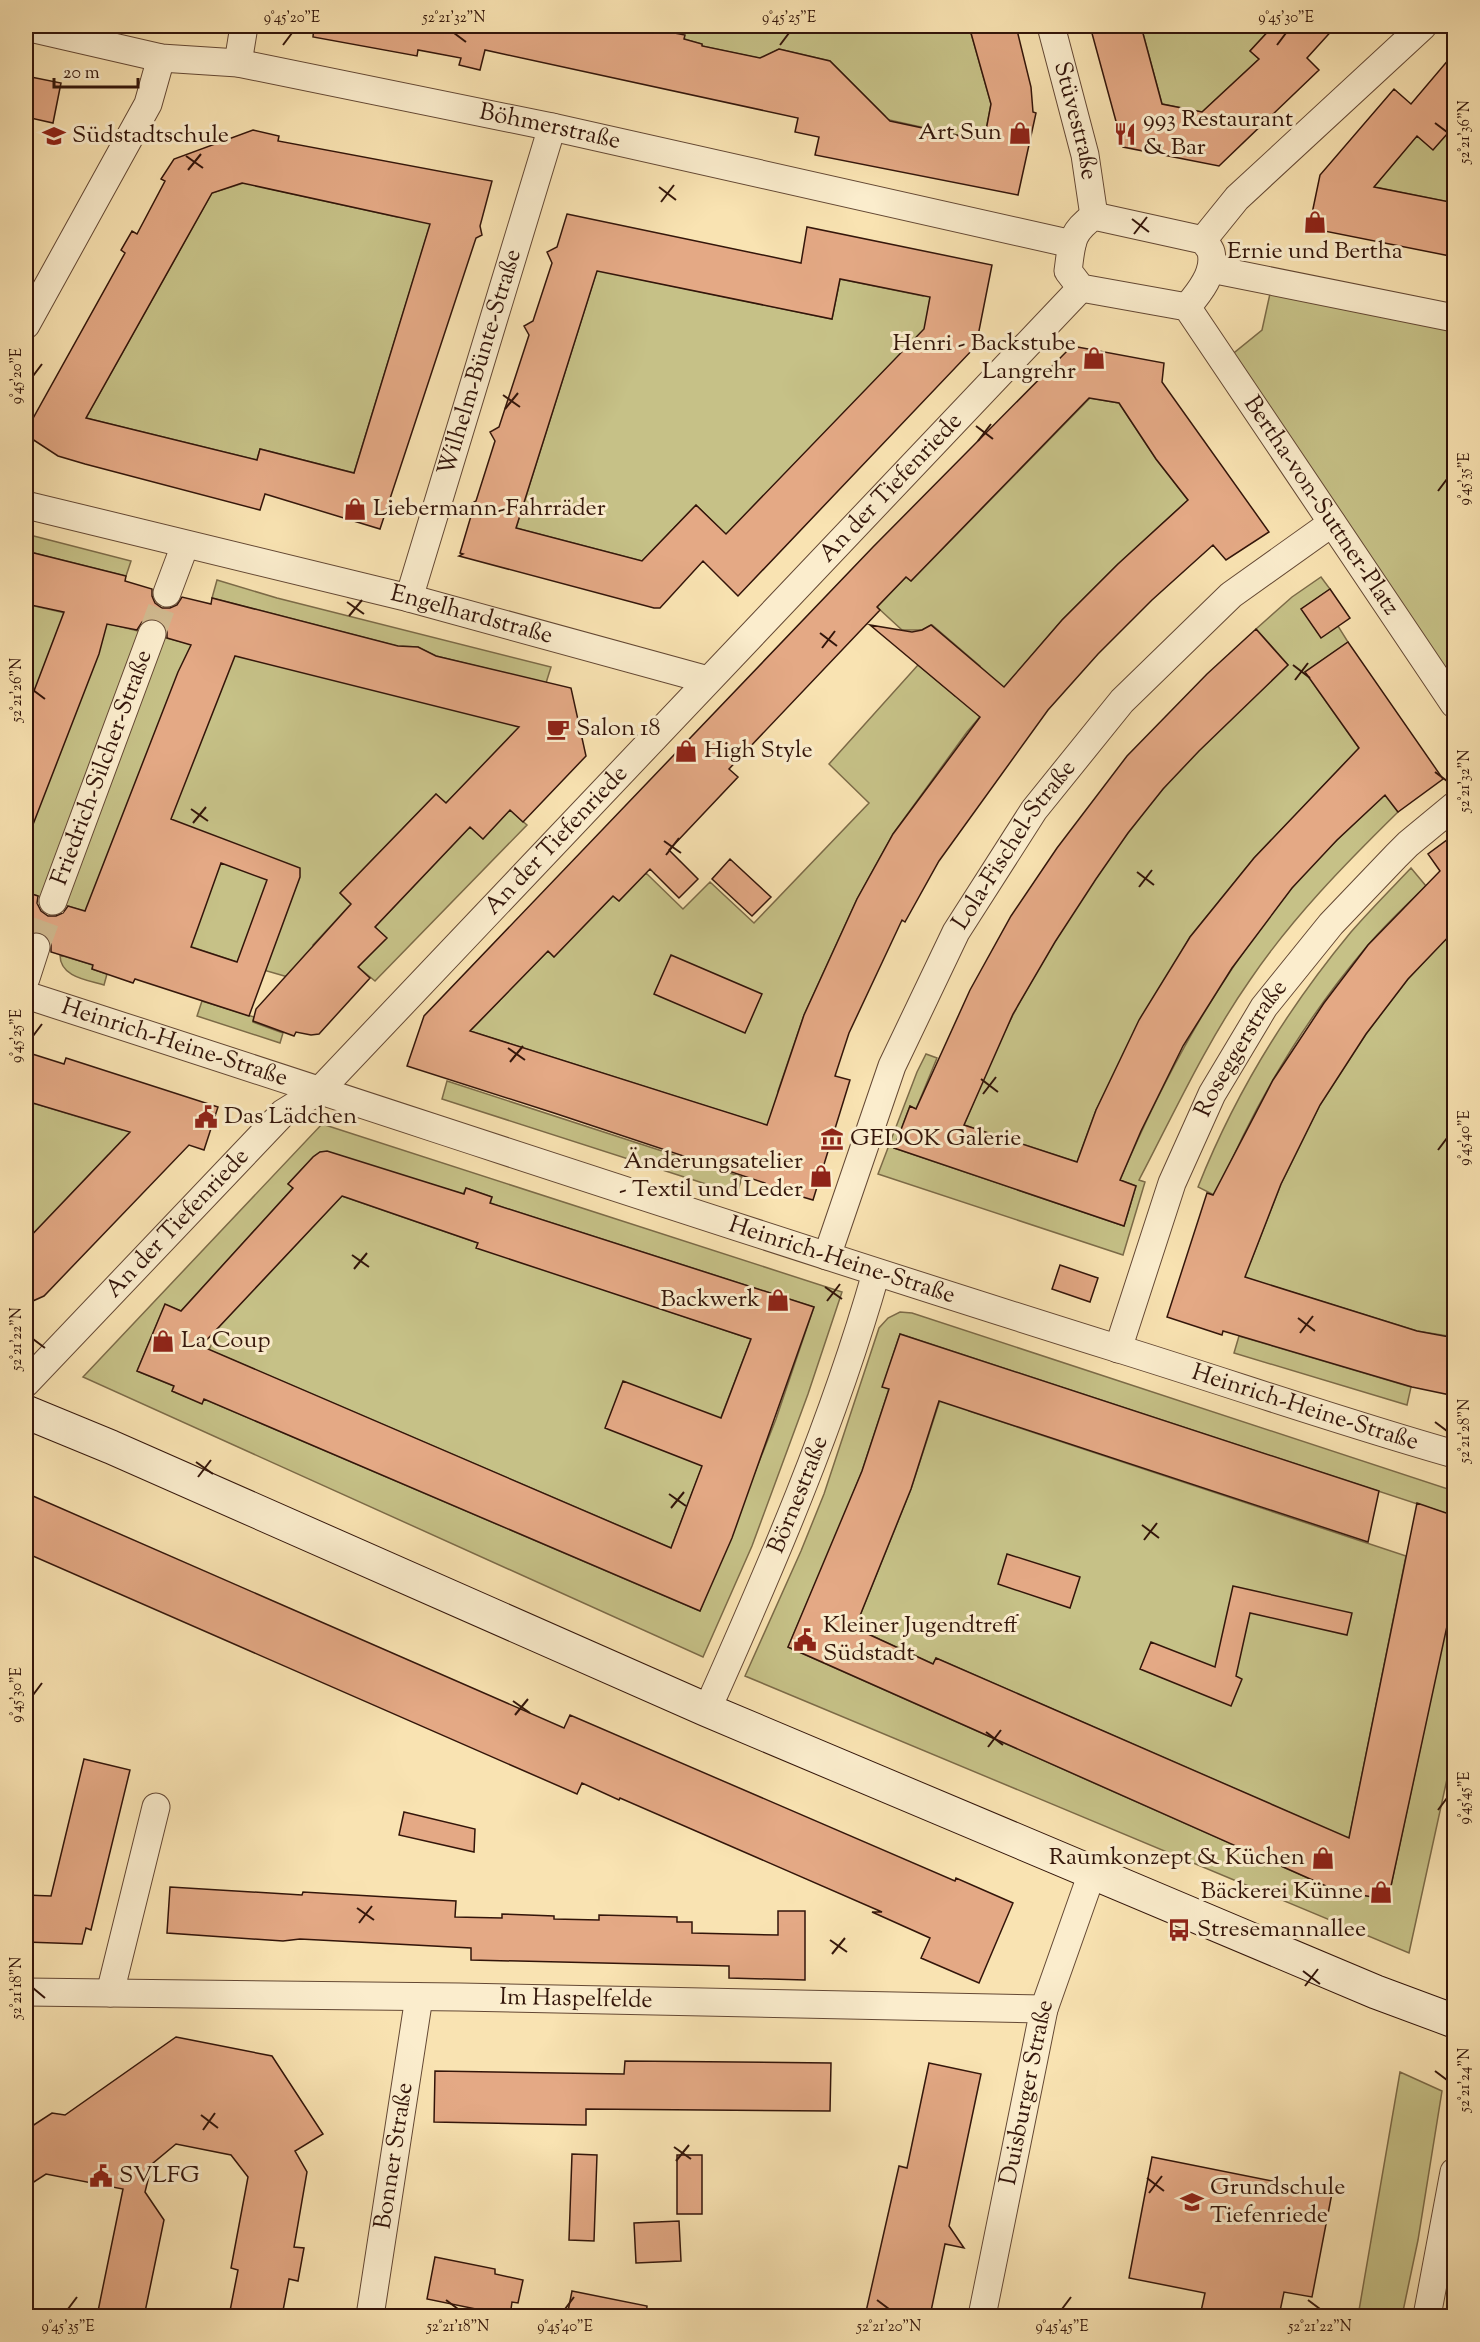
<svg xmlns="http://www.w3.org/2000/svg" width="1480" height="2342" viewBox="0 0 1480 2342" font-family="'Sorts Mill Goudy',serif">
  <rect width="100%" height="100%" fill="#f9e3b2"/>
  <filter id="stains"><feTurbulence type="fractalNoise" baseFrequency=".00333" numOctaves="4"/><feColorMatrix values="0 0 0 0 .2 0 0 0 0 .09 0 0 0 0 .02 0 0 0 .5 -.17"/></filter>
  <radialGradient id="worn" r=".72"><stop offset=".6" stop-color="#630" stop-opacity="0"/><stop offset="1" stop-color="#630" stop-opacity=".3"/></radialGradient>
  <!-- green -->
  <path fill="#c6c187" stroke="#7c6b48" stroke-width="1.5" fill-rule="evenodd" d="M637 26H969L991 104 984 141 885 119V116L830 61 779 49 763 57V59L702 46V44L684 39V35Z
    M1141 26H1273L1250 51 1259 59 1202 112 1162 104Z
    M1454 125V203L1375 187 1377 176 1417 136 1433 149Z
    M253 180 266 188 397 217 432 219 354 473 260 449 257 460 86 418 212 193Z
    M599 264 634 278 832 319 840 279 923 296 931 292 925 329 722 539 715 524 696 505 642 561 516 528Z
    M1273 280 1454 318V705L1224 361 1262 330Z
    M1090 398 1119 403 1156 459 1188 500 1118 564 1062 620 967 732 893 834 857 899 804 1015 778 1091 781 1130 470 1031 548 951 554 957 613 896 619 901 646 873 683 909 710 882 754 923 869 803 829 764 918 665 955 696 980 666 932 625 922 630H902L877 607 906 577 911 581Z
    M26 534 131 561 126 576 26 551Z
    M1321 577 1330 589 1302 609 1338 626 1348 642 1305 672 1359 748 1254 858 1190 937 1096 1110 1077 1162 964 1125C980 1087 995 1049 1014 1013 1056 935 1105 858 1162 790 1200 745 1245 706 1288 665L1256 629 1292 597Z
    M217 580 277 598 551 667 546 683 436 656 418 647 397 646 212 598Z
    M26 604 78 616 530 729 485 763 446 803 436 794 340 893 351 904 313 945 320 953 302 981 243 964 26 892Z
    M1385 795 1398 812C1345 864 1292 918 1250 980 1206 1043 1174 1113 1139 1180L1145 1182 1123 1255 878 1174 917 1072 926 1054 937 1058 916 1109 910 1106 894 1148 1124 1226 1136 1186 1120 1180C1165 1074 1218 978 1291 889 1319 855 1353 825 1385 795Z
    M510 810 527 825 375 981 358 967 386 938 375 927 470 827 483 839Z
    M1411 868 1426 886C1406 905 1386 924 1368 945 1305 1019 1253 1106 1216 1196L1198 1187C1234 1096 1288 1008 1351 932 1370 910 1391 889 1411 868Z
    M1454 930V1302L1448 1336 1417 1331 1240 1276 1251 1261 1281 1184 1320 1105 1366 1034 1408 979Z
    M60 955 93 965 92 969 107 974 104 985C87 980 60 977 60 955Z
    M202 1001 254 1017 253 1022 283 1033 280 1043 197 1016Z
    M447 1081 742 1177 737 1194 442 1099Z
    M26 1101 122 1130 124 1124 149 1133 108 1155 26 1241Z
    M322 1124 842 1292 808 1394 752 1546 703 1657 83 1377ZM320 1152 463 1194 466 1188 492 1197 490 1203 814 1307 776 1419 700 1611 204 1399 202 1403 172 1391 174 1386 137 1371 165 1305 181 1311 293 1188 288 1184 314 1156Z
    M342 1196 478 1243 477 1247 751 1339 671 1548 209 1350 219 1327Z
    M900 1312 912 1313 1454 1491V1516L900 1334 883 1386 889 1389 862 1471 838 1531 788 1647 1335 1890 1388 1900 1454 1589V1747L1409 1953 745 1676 801 1551 824 1494 879 1328 888 1318Z
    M1239 1336 1411 1387 1407 1405 1234 1353Z
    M941 1397 970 1407 969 1411 1406 1556 1348 1844 1311 1822 936 1658 933 1664 855 1628 911 1489Z
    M1400 2072 1442 2091 1418 2240 1402 2316H1358Z"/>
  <!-- building -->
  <path fill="#e4a985" stroke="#33150a" stroke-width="1.5" fill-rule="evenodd" d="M314 26H637L685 35 684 39 702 44V46L760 58 779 49 830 61 890 121 984 141 991 104 969 26H1016L1031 87 1033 112 1036 113 1018 195 815 155 819 137 795 132 798 118 485 50 480 70 459 65 461 58 418 50 417 56 313 37Z
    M1090 26H1141L1162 104 1202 112 1259 59 1250 51 1273 26H1336L1307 58 1319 70 1219 166 1123 147Z
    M1455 52V125L1433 150 1417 136 1374 187 1455 203V257L1309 228 1320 175 1394 89 1411 104Z
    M26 76 61 83 53 123 26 117Z
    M253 130 279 136 278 141 492 181 480 226 482 235 476 238 380 529 265 494 260 510 85 464 58 456 26 435V431L125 253 121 250 132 231 137 234 165 181 161 179 174 159ZM242 183 430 224 354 473 260 449 257 460 86 418 212 193Z
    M567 214 801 263 807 227 992 265 976 346 738 596 703 561 660 608H654L459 556 463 554 460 553 471 516 467 506 476 501 495 441 490 432 499 427 529 335 524 326 533 321 552 263 547 252 557 247ZM597 271 832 319 840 279 930 297 924 329 726 534 696 505 642 561 516 528Z
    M1072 346 1164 363 1162 382 1269 532 1226 560 1213 545 1152 600 1098 654 1048 710 939 861 905 922 902 920 849 1033 835 1076 850 1080 813 1200 765 1186V1183L554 1113 407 1066 424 1016 873 547ZM1089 398 1119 403 1156 459 1188 500 1118 564 1062 620 1004 687 931 625 922 630 912 632 870 625 980 717 893 834 857 899 804 1015 767 1125 470 1031 548 951 554 957 613 896 619 901 650 869 679 898 698 879 669 850 738 777 729 769 880 610 877 607 906 577 911 581Z
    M26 551 126 576 125 581 152 589V596L155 603 162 608H170L177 605 182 597 211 604 212 598 398 646 418 647 436 656 571 688 586 756 523 822 510 810 483 839 470 827 375 927 387 938 358 967 370 978 319 1034 311 1035 296 1032 294 1036 253 1021 256 1009 351 904 340 893 436 794 446 803 519 727 235 656 171 819 300 868V877L249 1016 135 979 133 983 92 969 93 965 51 952V943L48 937 41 932H33L26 935V892L38 896 37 903 41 911 48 916H56L63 913 68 906 85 911 178 672 191 645 167 638V631L164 624 157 619 150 618 142 622 137 630 107 624 99 654 27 840H26V712L64 612 26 604ZM221 863 267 880 237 962 191 947Z
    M1330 589 1350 618 1321 638 1301 609Z
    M1256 629 1288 665 1199 751 1163 789 1128 833 1096 879 1055 942 1013 1014 964 1125 1077 1162 1096 1110 1139 1020 1190 937 1254 858 1359 748 1305 672 1348 642 1443 779 1398 812 1385 795 1337 840 1292 888 1232 968 1183 1046 1141 1131 1120 1180 1136 1186 1124 1226 894 1148 910 1106 916 1109 970 990 1011 916 1057 848 1127 756 1207 674Z
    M1455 834V930L1408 979 1366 1034 1320 1105 1281 1184 1245 1277 1417 1331 1455 1338V1396L1412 1387 1223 1331 1222 1335 1167 1317 1207 1193 1213 1195 1273 1080 1324 1003 1368 945 1440 871 1428 854Z
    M730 859 771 897 752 916 712 879Z
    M671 955 762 994 745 1033 654 994Z
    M26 1052 64 1064 66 1058 218 1107 204 1150 189 1145 44 1296 26 1304V1241L130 1132 26 1101Z
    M327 1151 464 1194 466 1188 492 1197 490 1203 814 1307 732 1538 700 1611 204 1399 202 1404 172 1391 174 1386 137 1371 165 1304 181 1311 293 1188 288 1184 313 1157 320 1152ZM342 1196 478 1243 476 1248 751 1339 721 1418 623 1381 605 1428 702 1466 671 1548 201 1346Z
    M1060 1265 1098 1278 1090 1302 1052 1289Z
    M900 1334 1379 1491 1368 1542 939 1401 911 1489 855 1628 933 1664 936 1658 1349 1838 1417 1503 1455 1516V1589L1388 1900 1335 1890 788 1647 862 1471 889 1389 882 1387Z
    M26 1493 564 1728 570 1715 955 1881 956 1878 1013 1903 979 1983 921 1958 930 1938 872 1912H882L620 1798 619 1800 582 1783 577 1794 26 1553Z
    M1007 1554 1080 1577 1070 1608 998 1584Z
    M1233 1586 1352 1613 1347 1635 1250 1613 1236 1676 1242 1679 1231 1706 1140 1669 1151 1642 1215 1667Z
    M84 1759 130 1770 91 1930 86 1928 82 1944 26 1942V1895L51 1896Z
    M404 1812 475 1829 474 1852 399 1835Z
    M170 1887 302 1895 303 1892 456 1901 455 1917 502 1918V1914L554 1916V1919L599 1920V1915L677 1917V1922H692V1933L778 1935V1911H805V1980L729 1978V1966L471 1960V1948L300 1939 283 1941 167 1933Z
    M176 2037 272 2056 323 2134 295 2151 307 2172 294 2247 304 2248 298 2281 289 2279 282 2316H229L238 2270 231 2268 248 2177 231 2155 176 2144 152 2164 145 2192 164 2220 145 2312 137 2316H97L123 2189 46 2174 26 2187V2130L52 2113 65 2115Z
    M625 2061 831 2063 830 2111 586 2109V2125L434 2122 435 2071 624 2074Z
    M929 2063 981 2074 949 2226 964 2248 945 2244 930 2316H865L899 2166 907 2168Z
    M572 2154 597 2155 594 2241 569 2240Z
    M677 2155H702V2214H677Z
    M1152 2157 1332 2193 1312 2297 1284 2292 1279 2316H1200L1205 2293 1129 2278Z
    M679 2221 681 2261 636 2263 634 2223Z
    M435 2257 495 2269V2274L523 2280 518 2303 512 2302 510 2316 427 2299Z
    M572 2291 647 2306 646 2316H567Z"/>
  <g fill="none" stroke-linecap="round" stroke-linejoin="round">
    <!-- street-tunnel -->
    <path stroke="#d1ba90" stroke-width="27" stroke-dasharray="27 14" stroke-linecap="butt" d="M152 634 167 593
      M36 947 53 901"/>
    <!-- street casing -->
    <g stroke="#644834" stroke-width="29">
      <g id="street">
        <path id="s1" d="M1051 26 1085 155 1094 216"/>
        <path id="s2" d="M26 27 161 58 238 63 552 127 1072 244"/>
        <path d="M238 63 244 26"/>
        <path d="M1203 240 1237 198 1423 26"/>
        <path d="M1211 269 1454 318"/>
        <path id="s3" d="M1187 307C1199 293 1216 272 1211 252 1210 248 1205 243 1203 240L1094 216C1070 233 1072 243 1068 271L1081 288 1187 307 1454 704"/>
        <path d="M26 325 148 104 161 58"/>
        <path id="s4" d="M26 505 409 598 708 680"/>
        <path d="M167 593 185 545"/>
        <path id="s5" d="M409 598 552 127"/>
        <path id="s6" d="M53 901 152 634"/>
        <path d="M26 978 36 947"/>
        <path id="s7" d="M26 995C389 1112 751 1234 1116 1348 1229 1383 1341 1422 1454 1454"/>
        <path id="s8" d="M827 1256 892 1066 956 932 1034 810 1122 701 1231 595 1332 523"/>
        <path id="s9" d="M1118 1349 1172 1183 1212 1094 1264 1007 1331 924 1396 856 1408 844 1454 806"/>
        <path id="s10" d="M26 1383 283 1113 320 1090 1081 288"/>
        <path id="s11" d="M707 1710C771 1567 833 1424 876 1273"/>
        <path id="s12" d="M26 1992 460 1997 1044 2009"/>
        <path d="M110 1993 156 1807"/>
        <path id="s13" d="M370 2316 419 1997"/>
        <path id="s14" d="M982 2316 1044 2009 1092 1873"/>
        <path d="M1427 2316 1454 2172"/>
      </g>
    </g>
    <!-- secondary casing -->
    <g stroke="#33150a" stroke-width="35">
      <path id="secondary" d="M26 1412 111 1447 707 1710 1376 1992 1454 2021"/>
    </g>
    <!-- street -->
    <use href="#street" stroke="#fbedcd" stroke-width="27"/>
    <!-- secondary -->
    <use href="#secondary" stroke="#fbedcd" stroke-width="33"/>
  </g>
  <!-- ticks -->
  <path fill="none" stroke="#33150a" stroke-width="2" d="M454 33 466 42M283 45 292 33M780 45 789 33M1277 45 1286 33M1435 123 1447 132M186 156 203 168M188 170 201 154M659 187 676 200M661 202 674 185M1132 219 1149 232M1134 234 1147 217M33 376 42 364M503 395 520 407M505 409 518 393M976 426 993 439M978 441 991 424M1438 491 1447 479M347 602 364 614M349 616 362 600M820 633 837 646M822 648 835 631M1293 665 1310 678M1295 680 1308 663M33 690 45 699M1435 772 1447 781M191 809 208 821M193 823 206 807M664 841 681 853M666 855 679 838M1137 872 1154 885M1139 887 1152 870M33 1036 42 1024M508 1048 525 1060M510 1062 523 1046M981 1079 998 1092M983 1094 996 1077M1438 1150 1447 1138M352 1255 369 1267M354 1269 367 1253M825 1287 842 1299M827 1301 840 1284M1298 1318 1315 1331M1300 1333 1313 1316M33 1339 45 1348M1435 1422 1447 1431M196 1462 213 1474M198 1477 211 1460M669 1494 686 1506M671 1508 684 1492M1142 1525 1159 1538M1144 1540 1157 1523M33 1695 42 1683M513 1701 530 1713M515 1715 528 1699M986 1732 1003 1745M988 1747 1001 1730M1438 1810 1447 1798M357 1908 374 1920M359 1923 372 1906M830 1940 847 1952M832 1954 845 1938M1303 1971 1320 1984M1305 1986 1318 1969M33 1988 45 1998M1435 2071 1447 2080M201 2115 218 2128M203 2130 215 2113M674 2147 691 2159M676 2161 689 2145M1147 2178 1164 2191M1149 2193 1162 2176M446 2300 458 2309M877 2300 889 2309M1308 2300 1320 2309M68 2309 77 2297M565 2309 574 2297M1062 2309 1071 2297"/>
  <!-- icons -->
  <defs>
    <g id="shop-bare" transform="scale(1.8)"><path d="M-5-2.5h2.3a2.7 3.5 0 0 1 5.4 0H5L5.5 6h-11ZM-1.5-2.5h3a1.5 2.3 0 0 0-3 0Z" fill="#8f2418" stroke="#fbedcd" stroke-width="2.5" paint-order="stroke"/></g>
    <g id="restaurant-bare" transform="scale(1.8)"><path d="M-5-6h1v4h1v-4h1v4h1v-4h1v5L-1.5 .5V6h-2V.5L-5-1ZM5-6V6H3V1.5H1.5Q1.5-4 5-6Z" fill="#8f2418" stroke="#fbedcd" stroke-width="2.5" paint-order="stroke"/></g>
    <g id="school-bare" transform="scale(1.8)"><path d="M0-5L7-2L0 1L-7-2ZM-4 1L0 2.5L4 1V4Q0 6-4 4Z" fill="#8f2418" stroke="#fbedcd" stroke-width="2.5" paint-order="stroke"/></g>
    <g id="cafe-bare" transform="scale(1.8)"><path d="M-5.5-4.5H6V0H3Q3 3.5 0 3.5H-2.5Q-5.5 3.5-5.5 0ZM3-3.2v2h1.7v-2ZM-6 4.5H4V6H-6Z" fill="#8f2418" stroke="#fbedcd" stroke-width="2.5" paint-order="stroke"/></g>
    <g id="civic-bare" transform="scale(1.8)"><path d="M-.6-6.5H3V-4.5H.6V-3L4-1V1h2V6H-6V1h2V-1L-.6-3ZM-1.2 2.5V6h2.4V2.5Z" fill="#8f2418" stroke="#fbedcd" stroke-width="2.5" paint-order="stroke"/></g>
    <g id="museum-bare" transform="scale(1.8)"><path d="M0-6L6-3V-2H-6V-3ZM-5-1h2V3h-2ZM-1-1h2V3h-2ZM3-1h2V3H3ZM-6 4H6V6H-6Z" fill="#8f2418" stroke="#fbedcd" stroke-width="2.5" paint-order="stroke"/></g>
    <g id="bus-bare" transform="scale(1.8)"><path d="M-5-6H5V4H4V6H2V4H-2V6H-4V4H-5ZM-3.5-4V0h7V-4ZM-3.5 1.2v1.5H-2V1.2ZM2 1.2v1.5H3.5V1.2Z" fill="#8f2418" stroke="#fbedcd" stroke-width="2.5" paint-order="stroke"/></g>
  </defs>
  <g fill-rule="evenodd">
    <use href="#shop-bare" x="1020" y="133"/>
    <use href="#restaurant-bare" x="1125" y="134"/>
    <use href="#school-bare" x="54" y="136"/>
    <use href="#shop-bare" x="1315" y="222"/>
    <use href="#shop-bare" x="1094" y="358"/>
    <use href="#shop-bare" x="355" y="509"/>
    <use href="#cafe-bare" x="558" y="729"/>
    <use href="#shop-bare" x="686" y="751"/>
    <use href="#civic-bare" x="206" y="1117"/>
    <use href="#museum-bare" x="832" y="1139"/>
    <use href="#shop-bare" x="821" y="1176"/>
    <use href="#shop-bare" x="778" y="1300"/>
    <use href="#shop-bare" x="163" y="1341"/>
    <use href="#civic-bare" x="805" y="1640"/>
    <use href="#shop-bare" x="1323" y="1858"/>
    <use href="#shop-bare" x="1381" y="1892"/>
    <use href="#bus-bare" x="1179" y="1930"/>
    <use href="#civic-bare" x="101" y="2176"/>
    <use href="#school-bare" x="1192" y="2202"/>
  </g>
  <g text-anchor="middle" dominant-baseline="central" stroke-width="6" stroke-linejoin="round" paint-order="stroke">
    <!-- poi labels -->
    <g font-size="24" fill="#33150a" stroke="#fbedcd" text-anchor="start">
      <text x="1143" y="120">993 Restaurant<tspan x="1143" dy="28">&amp; Bar</tspan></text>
      <text x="1002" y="133" text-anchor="end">Art Sun</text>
      <text x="72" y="136">Südstadtschule</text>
      <text x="1315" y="252" text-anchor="middle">Ernie und Bertha</text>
      <text x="1076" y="344" text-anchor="end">Henri - Backstube<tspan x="1076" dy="28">Langrehr</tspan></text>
      <text x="373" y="509">Liebermann-Fahrräder</text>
      <text x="576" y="729">Salon 18</text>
      <text x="704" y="751">High Style</text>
      <text x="224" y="1117">Das Lädchen</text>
      <text x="850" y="1139">GEDOK Galerie</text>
      <text x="803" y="1162" text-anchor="end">Änderungsatelier<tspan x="803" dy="28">- Textil und Leder</tspan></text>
      <text x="760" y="1300" text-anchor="end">Backwerk</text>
      <text x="181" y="1341">La Coup</text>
      <text x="823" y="1626">Kleiner Jugendtreff<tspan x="823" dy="28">Südstadt</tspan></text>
      <text x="1305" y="1858" text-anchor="end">Raumkonzept &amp; Küchen</text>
      <text x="1363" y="1892" text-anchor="end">Bäckerei Künne</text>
      <text x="1197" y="1930">Stresemannallee</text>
      <text x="119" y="2176">SVLFG</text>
      <text x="1210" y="2188">Grundschule<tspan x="1210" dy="28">Tiefenriede</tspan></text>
    </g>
    <!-- street labels -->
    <g font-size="24" fill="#33150a" stroke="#fbedcd">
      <text stroke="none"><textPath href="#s1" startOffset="98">Stüvestraße</textPath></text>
      <text stroke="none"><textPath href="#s2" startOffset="534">Böhmerstraße</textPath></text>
      <text stroke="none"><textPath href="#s5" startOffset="246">Wilhelm-Bünte-Straße</textPath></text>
      <text stroke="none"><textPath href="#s10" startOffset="1246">An der Tiefenriede</textPath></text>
      <text stroke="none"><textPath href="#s3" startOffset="621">Bertha-von-Suttner-Platz</textPath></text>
      <text stroke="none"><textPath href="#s4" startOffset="459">Engelhardstraße</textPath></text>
      <text stroke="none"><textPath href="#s6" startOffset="142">Friedrich-Silcher-Straße</textPath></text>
      <text stroke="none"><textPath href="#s10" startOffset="760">An der Tiefenriede</textPath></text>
      <text stroke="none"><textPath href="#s8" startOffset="454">Lola-Fischel-Straße</textPath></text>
      <text stroke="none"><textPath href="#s7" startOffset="156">Heinrich-Heine-Straße</textPath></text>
      <text stroke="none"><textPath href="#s9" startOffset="326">Roseggerstraße</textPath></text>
      <text stroke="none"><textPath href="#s10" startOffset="220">An der Tiefenriede</textPath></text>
      <text stroke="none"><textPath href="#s7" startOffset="858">Heinrich-Heine-Straße</textPath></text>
      <text stroke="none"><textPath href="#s7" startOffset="1344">Heinrich-Heine-Straße</textPath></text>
      <text stroke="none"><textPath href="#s11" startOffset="234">Börnestraße</textPath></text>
      <text stroke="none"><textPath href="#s12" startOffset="550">Im Haspelfelde</textPath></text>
      <text stroke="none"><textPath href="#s14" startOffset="228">Duisburger Straße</textPath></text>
      <text stroke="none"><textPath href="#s13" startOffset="162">Bonner Straße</textPath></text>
    </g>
  </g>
  <!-- margin -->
  <rect width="1480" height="2342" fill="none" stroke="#f9e3b2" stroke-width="66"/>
  <!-- scale -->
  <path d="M54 78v9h84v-9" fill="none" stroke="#33150a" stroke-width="3"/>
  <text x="63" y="78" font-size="18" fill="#33150a" stroke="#fbedcd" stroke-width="4.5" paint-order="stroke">20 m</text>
  <rect x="33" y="33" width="1414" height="2276" fill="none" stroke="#33150a" stroke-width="2"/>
  <g font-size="15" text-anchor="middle" fill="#33150a">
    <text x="292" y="22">9°45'20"E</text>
    <text x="454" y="22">52°21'32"N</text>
    <text x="789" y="22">9°45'25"E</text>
    <text x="1286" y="22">9°45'30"E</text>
    <text transform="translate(1464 132) rotate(-90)" y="5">52°21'36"N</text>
    <text transform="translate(16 376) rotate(-90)" y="5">9°45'20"E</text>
    <text transform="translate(1464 479) rotate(-90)" y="5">9°45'35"E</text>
    <text transform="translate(16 690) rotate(-90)" y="5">52°21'26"N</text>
    <text transform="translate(1464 781) rotate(-90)" y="5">52°21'32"N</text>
    <text transform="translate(16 1036) rotate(-90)" y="5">9°45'25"E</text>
    <text transform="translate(1464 1138) rotate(-90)" y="5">9°45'40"E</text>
    <text transform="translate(16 1339) rotate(-90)" y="5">52°21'22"N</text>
    <text transform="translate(1464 1431) rotate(-90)" y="5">52°21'28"N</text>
    <text transform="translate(16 1695) rotate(-90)" y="5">9°45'30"E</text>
    <text transform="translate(1464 1798) rotate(-90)" y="5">9°45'45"E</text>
    <text transform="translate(16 1988) rotate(-90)" y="5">52°21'18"N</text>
    <text transform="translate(1464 2080) rotate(-90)" y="5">52°21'24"N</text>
    <text x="68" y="2331">9°45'35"E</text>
    <text x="458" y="2331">52°21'18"N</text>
    <text x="565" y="2331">9°45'40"E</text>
    <text x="889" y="2331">52°21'20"N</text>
    <text x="1062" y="2331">9°45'45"E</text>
    <text x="1320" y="2331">52°21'22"N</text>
  </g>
  <rect width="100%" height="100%" filter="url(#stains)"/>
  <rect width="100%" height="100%" fill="url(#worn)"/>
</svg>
